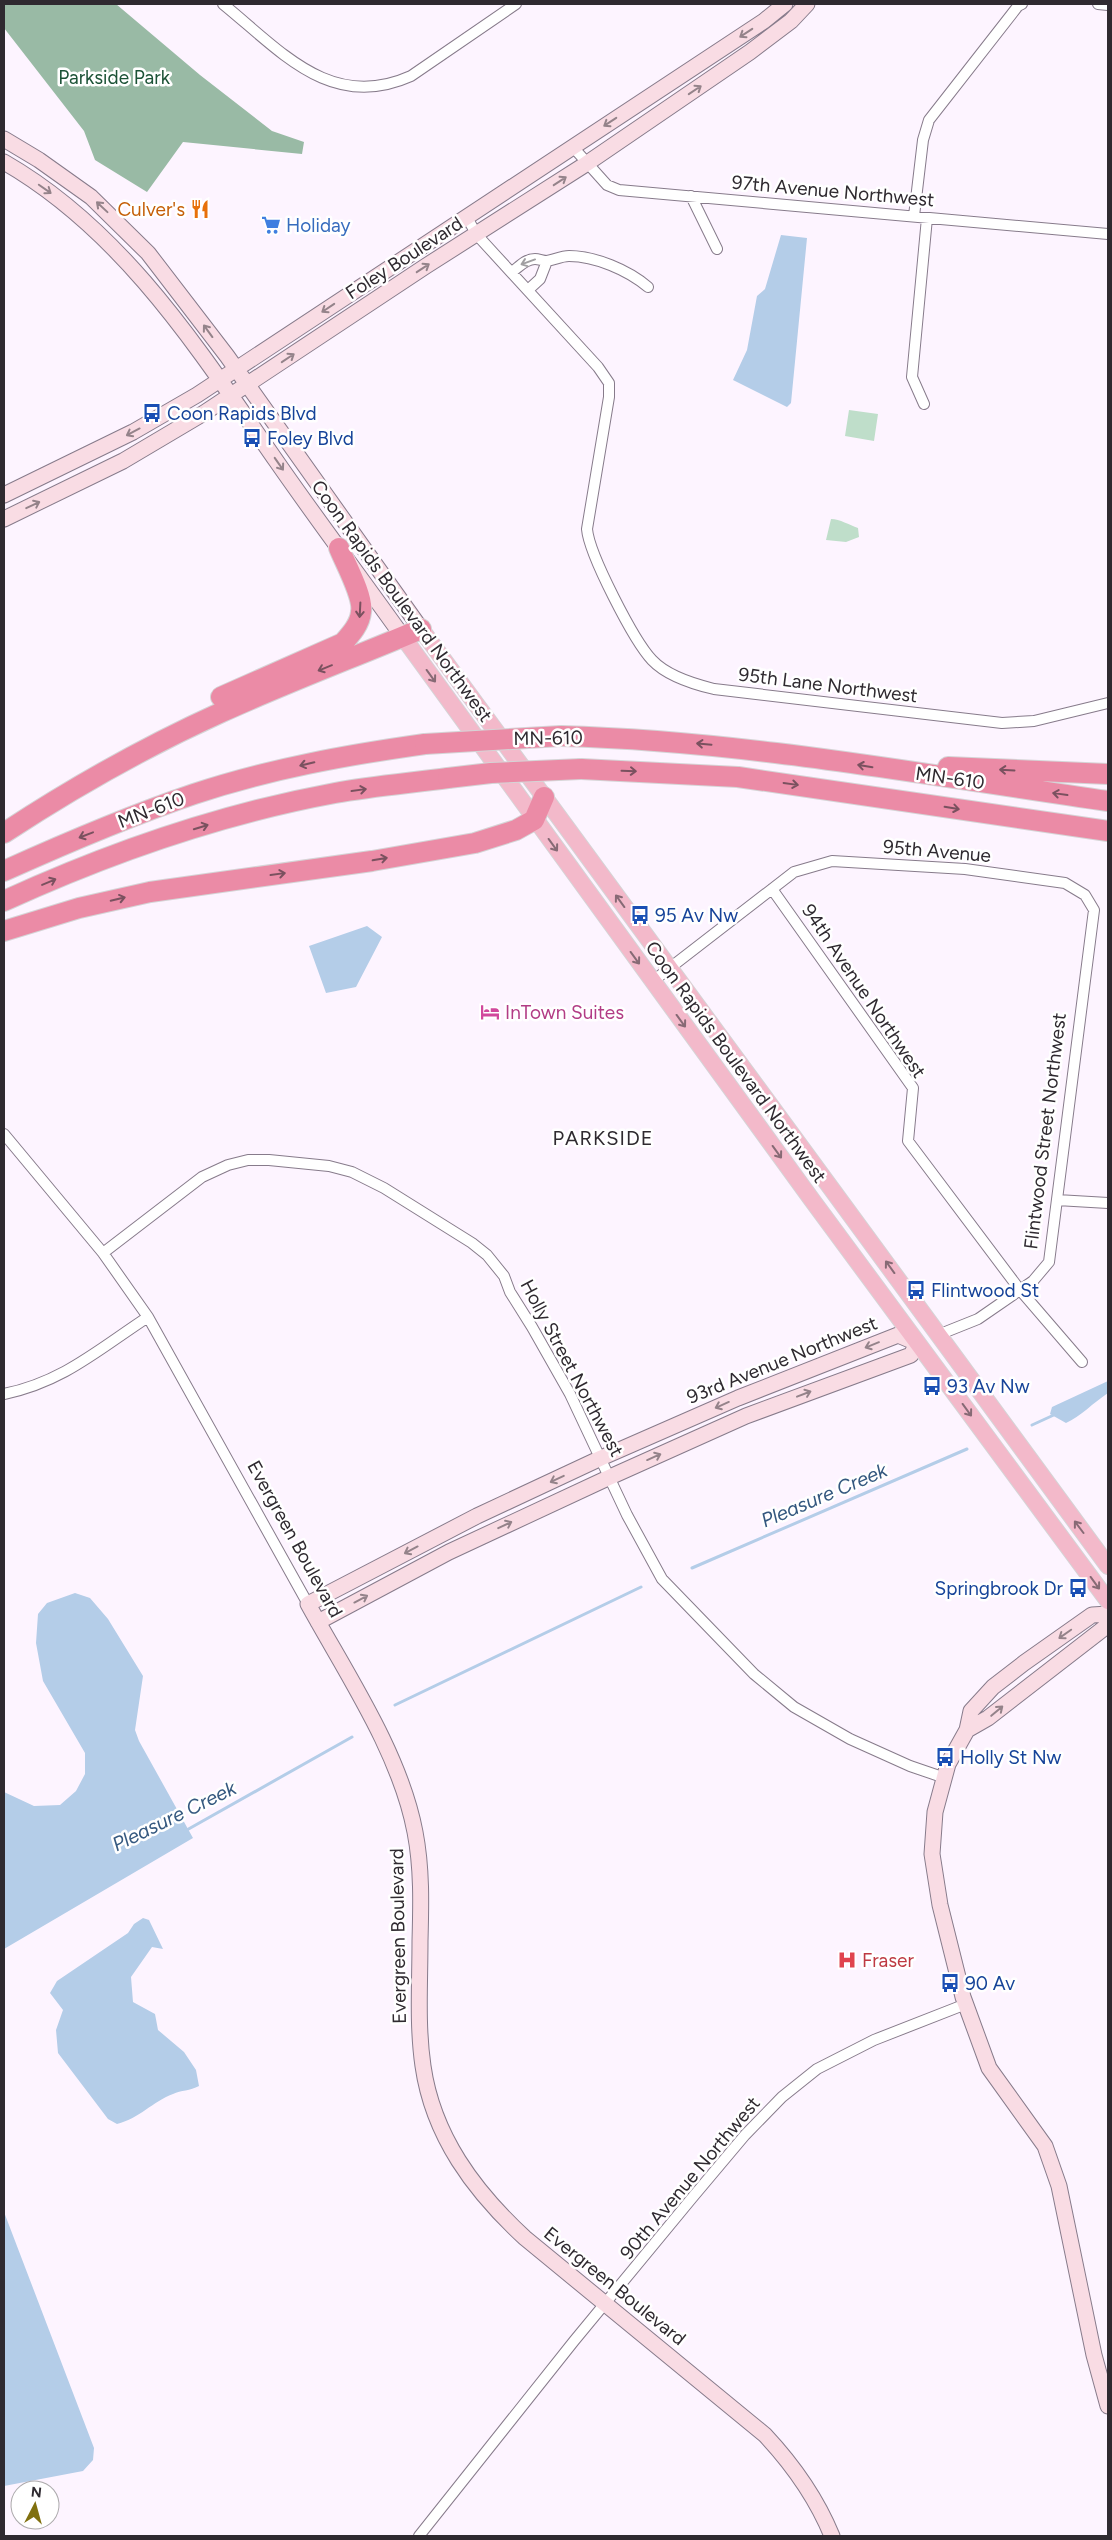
<svg xmlns="http://www.w3.org/2000/svg" width="1112" height="2540" viewBox="0 0 1112 2540" font-family="Figtree,sans-serif">
  <rect width="100%" height="100%" fill="#fdf4ff"/>
  <!-- green -->
  <path fill="#bfdeca" d="M849 410 878 414 874 441 845 436Z
    M831 519C840 519 849 525 858 528L859 537 846 542 826 540Z"/>
  <!-- forest -->
  <path fill="#99baa5" d="M4 4H116L200 75 272 131 304 142 302 154 183 142 147 192 95 160 84 131 4 28Z"/>
  <!-- water -->
  <path fill="#b4cde8" d="M781 235 807 238 791 403 787 407 733 380 747 350 757 296 765 289Z
    M367 926 382 937 356 987 326 993 309 946Z
    M1108 1381V1393C1094 1402 1080 1417 1066 1423L1050 1414 1052 1407Z
    M75 1593 90 1598 108 1619 143 1676 135 1730 139 1741 193 1838 4 1949V1792L34 1806 60 1805 76 1791 85 1774V1753L43 1681 36 1643 38 1614 47 1603Z
    M143 1918 149 1920 163 1949 152 1947 131 1977 133 2002 155 2014 158 2030 184 2052 196 2070 199 2086C190 2091 181 2090 173 2094 152 2102 140 2118 117 2124L108 2119 58 2053 56 2030 63 2010 50 1993 57 1981 128 1933 134 1924Z
    M4 2212 94 2448 93 2460 83 2471 4 2486Z"/>
  <g fill="none" stroke-linecap="round" stroke-linejoin="round">
    <!-- stream -->
    <path stroke="#b4cde8" stroke-width="3" d="M1032 1425 1056 1414
      M692 1568 967 1449
      M395 1705 641 1587
      M185 1831 352 1737"/>
    <!-- street casing -->
    <g stroke="#877b8b" stroke-width="12">
      <path id="street" d="M223 4C281 51 331 112 411 76L516 4
        M1098 4 1108 5
        M572 146 607 185 619 190 1108 234
        M691 196 717 249
        M466 216 477 235 598 367 609 383V397L587 529C589 554 634 641 652 660 667 676 693 684 714 689L1002 723 1034 721 1108 703
        M914 216 923 140 929 120 1018 6 1022 4
        M512 272C519 267 525 259 535 259 539 259 543 261 547 261 554 260 561 256 569 256 595 256 628 270 648 287
        M528 290 540 279 547 261
        M924 404 912 377 927 218
        M772 889 913 1088 908 1141 1020 1290 1082 1362
        M653 981 794 872 832 861 965 869 1065 883 1085 895 1094 910 1049 1262 1033 1281 978 1319 938 1335
        M4 1134 103 1253 148 1317 308 1604
        M1057 1200 1108 1203
        M103 1253 202 1177 228 1165 248 1160H269L329 1166 352 1172 384 1188 472 1243 487 1255 504 1276 510 1292 532 1327 570 1394 627 1515 662 1579 754 1674 794 1707 850 1739 910 1766 945 1778
        M4 1394C63 1382 99 1349 148 1317
        M419 2536 574 2341 692 2198 745 2135 782 2097 817 2069 874 2040 966 2004"/>
    </g>
    <!-- secondary casing -->
    <g stroke="#877b8b" stroke-width="17">
      <path id="secondary" d="M4 139 39 160 91 197 148 253 227 356 421 629
        M4 162C124 231 199 350 277 462 318 521 361 578 403 637
        M4 495 133 432 197 395 764 21 785 4
        M4 519 123 461 204 413 426 266 586 164 750 52 791 21 807 4
        M1108 1614 1092 1615 1024 1663 993 1687 971 1711 967 1730 948 1764 935 1812 932 1854 940 1905 963 1997 989 2068 1045 2146 1059 2186 1094 2355 1108 2406
        M318 1622 449 1552 610 1477 746 1416 911 1355 917 1343
        M967 1730 988 1718 1108 1625
        M832 2536C816 2497 794 2466 765 2435L525 2238C474 2191 433 2136 423 2066 417 2025 420 1983 420 1941 421 1905 422 1868 415 1832 400 1753 347 1675 308 1604L477 1516 601 1458 738 1398 898 1335 917 1343"/>
    </g>
    <!-- primary casing -->
    <g stroke="#d5d4d6" stroke-width="18">
      <path id="primary" d="M421 629 1108 1566
        M403 637 812 1200 1108 1601"/>
    </g>
    <!-- highway casing -->
    <g stroke="#d5d4d6" stroke-width="22">
      <path id="highway" d="M221 697 343 643C351 634 360 624 361 612 364 597 345 563 339 548
        M561 736C745 741 926 775 1108 801
        M948 767 1108 774
        M581 769 738 777 1108 831
        M4 833C71 789 149 745 222 712 288 682 355 657 421 629
        M4 871C66 843 129 816 194 794 269 769 347 755 425 744
        M4 901C109 853 221 814 335 793 372 786 411 783 448 778
        M4 931 79 908 150 892 372 861 475 843 516 830 534 820 544 797"/>
    </g>
    <!-- street -->
    <use href="#street" stroke="#fff" stroke-width="10"/>
    <!-- secondary -->
    <use href="#secondary" stroke="#f9dce4" stroke-width="15"/>
    <!-- primary -->
    <use href="#primary" stroke="#f3b9ca" stroke-width="16"/>
    <!-- highway -->
    <use href="#highway" stroke="#eb8ba6" stroke-width="20"/>
    <!-- highway-bridge casing -->
    <g stroke="#d5d4d6" stroke-width="22" stroke-linecap="butt">
      <path id="highway-bridge" d="M425 744 561 736
        M448 778 491 773 581 769"/>
    </g>
    <!-- highway-bridge -->
    <use href="#highway-bridge" stroke="#eb8ba6" stroke-width="20"/>
  </g>
  <!-- one-way arrows -->
  <defs><path id="oneway-shaft" d="M-6 0H5M1.5-3L5.5 0L1.5 3" fill="none" stroke-width="1.6" stroke-linecap="round" stroke-linejoin="round" transform="scale(1.25)"/></defs>
  <g stroke="#94838a">
    <use href="#oneway-shaft" transform="translate(746 33) rotate(147)"/>
    <use href="#oneway-shaft" transform="translate(695 90) rotate(-34)"/>
    <use href="#oneway-shaft" transform="translate(610 122) rotate(147)"/>
    <use href="#oneway-shaft" transform="translate(560 181) rotate(-33)"/>
    <use href="#oneway-shaft" transform="translate(45 189) rotate(35)"/>
    <use href="#oneway-shaft" transform="translate(102 207) rotate(-137)"/>
    <use href="#oneway-shaft" transform="translate(423 268) rotate(-33)"/>
    <use href="#oneway-shaft" transform="translate(328 308) rotate(146)"/>
    <use href="#oneway-shaft" transform="translate(208 331) rotate(-126)"/>
    <use href="#oneway-shaft" transform="translate(288 358) rotate(-34)"/>
    <use href="#oneway-shaft" transform="translate(133 432) rotate(152)"/>
    <use href="#oneway-shaft" transform="translate(279 464) rotate(55)"/>
    <use href="#oneway-shaft" transform="translate(33 505) rotate(-25)"/>
    <use href="#oneway-shaft" transform="translate(872 1345) rotate(158)"/>
    <use href="#oneway-shaft" transform="translate(804 1394) rotate(-21)"/>
    <use href="#oneway-shaft" transform="translate(722 1405) rotate(156)"/>
    <use href="#oneway-shaft" transform="translate(654 1457) rotate(-24)"/>
    <use href="#oneway-shaft" transform="translate(557 1479) rotate(155)"/>
    <use href="#oneway-shaft" transform="translate(505 1525) rotate(-25)"/>
    <use href="#oneway-shaft" transform="translate(411 1550) rotate(152)"/>
    <use href="#oneway-shaft" transform="translate(361 1599) rotate(-28)"/>
    <use href="#oneway-shaft" transform="translate(1065 1634) rotate(145)"/>
    <use href="#oneway-shaft" transform="translate(997 1711) rotate(-40)"/>
  </g>
  <use stroke="#a19fa2" href="#oneway-shaft" transform="translate(528 262) rotate(160)"/>
  <g stroke="#7a515f">
    <use href="#oneway-shaft" transform="translate(360 610) rotate(93)"/>
    <use href="#oneway-shaft" transform="translate(325 668) rotate(158)"/>
    <use href="#oneway-shaft" transform="translate(704 744) rotate(-175)"/>
    <use href="#oneway-shaft" transform="translate(307 764) rotate(167)"/>
    <use href="#oneway-shaft" transform="translate(865 766) rotate(-171)"/>
    <use href="#oneway-shaft" transform="translate(1007 770) rotate(-177)"/>
    <use href="#oneway-shaft" transform="translate(629 771) rotate(2)"/>
    <use href="#oneway-shaft" transform="translate(791 784) rotate(8)"/>
    <use href="#oneway-shaft" transform="translate(359 790) rotate(-8)"/>
    <use href="#oneway-shaft" transform="translate(1060 794) rotate(-172)"/>
    <use href="#oneway-shaft" transform="translate(952 808) rotate(9)"/>
    <use href="#oneway-shaft" transform="translate(201 827) rotate(-17)"/>
    <use href="#oneway-shaft" transform="translate(86 835) rotate(159)"/>
    <use href="#oneway-shaft" transform="translate(380 859) rotate(-10)"/>
    <use href="#oneway-shaft" transform="translate(278 874) rotate(-8)"/>
    <use href="#oneway-shaft" transform="translate(49 882) rotate(-23)"/>
    <use href="#oneway-shaft" transform="translate(118 899) rotate(-13)"/>
  </g>
  <g stroke="#876a75">
    <use href="#oneway-shaft" transform="translate(431 676) rotate(54)"/>
    <use href="#oneway-shaft" transform="translate(553 845) rotate(54)"/>
    <use href="#oneway-shaft" transform="translate(620 901) rotate(-126)"/>
    <use href="#oneway-shaft" transform="translate(635 958) rotate(54)"/>
    <use href="#oneway-shaft" transform="translate(681 1021) rotate(54)"/>
    <use href="#oneway-shaft" transform="translate(777 1152) rotate(54)"/>
    <use href="#oneway-shaft" transform="translate(890 1267) rotate(-126)"/>
    <use href="#oneway-shaft" transform="translate(967 1410) rotate(54)"/>
    <use href="#oneway-shaft" transform="translate(1079 1527) rotate(-127)"/>
    <use href="#oneway-shaft" transform="translate(1095 1583) rotate(54)"/>
  </g>
  <!-- icons -->
  <defs>
    <g id="restaurant-bare" transform="scale(1.5)"><path d="M-5-6h1v4h1v-4h1v4h1v-4h1v5L-1.5 .5V6h-2V.5L-5-1ZM5-6V6H3V1.5H1.5Q1.5-4 5-6Z" fill="#e8710a" stroke="#fff" stroke-width="2.5" paint-order="stroke"/></g>
    <g id="supermarket-bare" transform="scale(1.5)"><path d="M-6-5.5h2.5l.6 2H6L4.5 2H-2.5L-4.4-4H-6ZM-1.5 3.2a1.3 1.3 0 1 0 .1 0ZM3 3.2a1.3 1.3 0 1 0 .1 0Z" fill="#3f7fe0" stroke="#fff" stroke-width="2.5" paint-order="stroke"/></g>
    <g id="bus-bare" transform="scale(1.5)"><path d="M-5-6H5V4H4V6H2V4H-2V6H-4V4H-5ZM-3.5-4V0h7V-4ZM-3.5 1.2v1.5H-2V1.2ZM2 1.2v1.5H3.5V1.2Z" fill="#1a4fb4" stroke="#fff" stroke-width="2.5" paint-order="stroke"/></g>
    <g id="hotel-bare" transform="scale(1.5)"><path d="M-6-4.5h1.5V1H6V5H4.5V3h-9V5H-6ZM-4 0a1.8 1.8 0 1 1 3.6 0ZM.5 0V-2.5h3Q6-2.5 6 0Z" fill="#d1479c" stroke="#fff" stroke-width="2.5" paint-order="stroke"/></g>
    <g id="hospital-bare" transform="scale(1.5)"><path d="M-5-5h3v3.5h4V-5h3V5h-3V1.5h-4V5h-3Z" fill="#e0444e" stroke="#fff" stroke-width="2.5" paint-order="stroke"/></g>
  </defs>
  <g fill-rule="evenodd">
    <use href="#restaurant-bare" x="200" y="209"/>
    <use href="#supermarket-bare" x="271" y="225"/>
    <use href="#bus-bare" x="152" y="413"/>
    <use href="#bus-bare" x="252" y="438"/>
    <use href="#bus-bare" x="640" y="915"/>
    <use href="#hotel-bare" x="490" y="1012"/>
    <use href="#bus-bare" x="916" y="1290"/>
    <use href="#bus-bare" x="932" y="1386"/>
    <use href="#bus-bare" x="1078" y="1588"/>
    <use href="#bus-bare" x="945" y="1757"/>
    <use href="#hospital-bare" x="847" y="1960"/>
    <use href="#bus-bare" x="950" y="1983"/>
  </g>
  <g text-anchor="middle" dominant-baseline="central" stroke-width="5" stroke-linejoin="round" paint-order="stroke">
    <!-- park labels -->
    <g font-size="19" fill="#1b5236" stroke="#fff">
      <text x="114" y="77">Parkside Park</text>
    </g>
    <!-- street labels -->
    <g font-size="19" fill="#2f2a30" stroke="#fff">
      <text transform="translate(833 191) rotate(5)">97th Avenue Northwest</text>
      <text transform="translate(404 258) rotate(-33)">Foley Boulevard</text>
      <text transform="translate(402 601) rotate(54)">Coon Rapids Boulevard Northwest</text>
      <text transform="translate(828 685) rotate(7)">95th Lane Northwest</text>
      <text transform="translate(548 738) rotate(-1)">MN-610</text>
      <text transform="translate(950 778) rotate(8)">MN-610</text>
      <text transform="translate(151 810) rotate(-21)">MN-610</text>
      <text transform="translate(937 851) rotate(5)">95th Avenue</text>
      <text transform="translate(864 991) rotate(56)">94th Avenue Northwest</text>
      <text transform="translate(736 1062) rotate(54)">Coon Rapids Boulevard Northwest</text>
      <text transform="translate(1045 1131) rotate(-83)">Flintwood Street Northwest</text>
      <text transform="translate(782 1360) rotate(-22)">93rd Avenue Northwest</text>
      <text transform="translate(572 1368) rotate(62)">Holly Street Northwest</text>
      <text transform="translate(295 1539) rotate(61)">Evergreen Boulevard</text>
      <text transform="translate(398 1936) rotate(-91)">Evergreen Boulevard</text>
      <text transform="translate(690 2178) rotate(-50)">90th Avenue Northwest</text>
      <text transform="translate(615 2286) rotate(39)">Evergreen Boulevard</text>
    </g>
    <!-- food labels -->
    <g font-size="19" fill="#c56008" stroke="#fff" text-anchor="end">
      <text x="185" y="209">Culver's</text>
    </g>
    <!-- shop labels -->
    <g font-size="19" fill="#366cbe" stroke="#fff" text-anchor="start">
      <text x="286" y="225">Holiday</text>
    </g>
    <!-- transit labels -->
    <g font-size="19" fill="#164399" stroke="#fff" text-anchor="start">
      <text x="167" y="413">Coon Rapids Blvd</text>
      <text x="267" y="438">Foley Blvd</text>
      <text x="655" y="915">95 Av Nw</text>
      <text x="931" y="1290">Flintwood St</text>
      <text x="947" y="1386">93 Av Nw</text>
      <text x="1063" y="1588" text-anchor="end">Springbrook Dr</text>
      <text x="960" y="1757">Holly St Nw</text>
      <text x="965" y="1983">90 Av</text>
    </g>
    <!-- hotel labels -->
    <g font-size="19" fill="#b23c85" stroke="#fff" text-anchor="start">
      <text x="505" y="1012">InTown Suites</text>
    </g>
    <!-- health labels -->
    <g font-size="19" fill="#be3a42" stroke="#fff" text-anchor="start">
      <text x="862" y="1960">Fraser</text>
    </g>
    <!-- neighbourhood labels -->
    <g font-size="20" letter-spacing="1" fill="#2f2a30" stroke="#fff">
      <text x="603" y="1138">PARKSIDE</text>
    </g>
    <!-- water labels -->
    <g font-size="20" font-style="italic" fill="#34587f" stroke="#fff">
      <text transform="translate(824 1495) rotate(-23)">Pleasure Creek</text>
      <text transform="translate(174 1816) rotate(-26)">Pleasure Creek</text>
    </g>
  </g>
  <!-- border -->
  <rect width="1112" height="2540" fill="none" stroke="#2f2a30" stroke-width="10"/>
  <!-- north arrow -->
  <g transform="translate(35 2505) rotate(6)"><circle r="24" fill="#ffffff" stroke="#acaaac"/>
  <path d="M0-4L9 19L0 12L-9 19Z" fill="#80700f"/>
  <text y="-8" font-size="14" font-weight="bold" text-anchor="middle" fill="#2f2a30">N</text>
  </g>
</svg>
